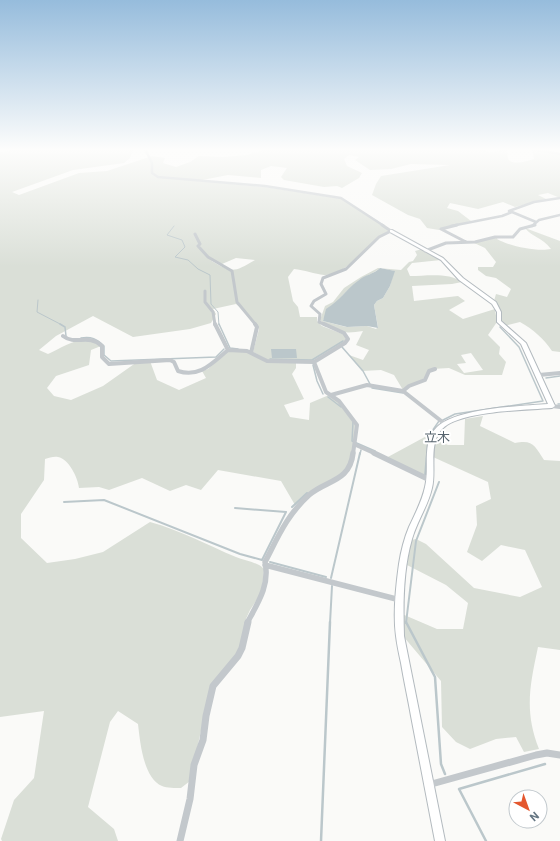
<svg xmlns="http://www.w3.org/2000/svg" width="560" height="841" viewBox="0 0 560 841" font-family="Roboto,'Noto Sans JP',sans-serif">
  <rect width="100%" height="100%" fill="#fafaf8"/>
  <!-- green -->
  <path fill="#dadfd7" fill-rule="evenodd" d="M22 149H128L133 150 130 158 124 163 73 170 12 192 19 195 79 173 107 171 152 156 165 158 163 163 176 167 190 162 199 156 223 157 247 155 267 149H486V151L492 152 507 149 508 159C513 166 527 161 534 159L532 149 560 155V198L548 193 538 195 546 199 515 207 503 202 478 209 450 203 447 208 458 211 471 221 439 230 427 228 420 219 408 215 372 195 376 184 381 176 450 165 411 164 391 169 370 170 355 160 359 157 349 155 344 159 347 166 362 173 359 178 342 188 337 186 324 187 284 180 281 177 287 168 271 166 261 170V178L228 175 197 181 265 187 343 199 378 221 389 231C369 240 347 277 324 275 315 274 304 270 294 269L288 277 293 301 298 307 300 317H317V321L322 326 345 335 347 338 343 343 312 361 268 360 253 352 259 329 247 313 236 304 213 309 216 314 211 323 190 329 133 337 93 316 56 336 39 350 48 354C64 347 85 331 101 346L91 350 89 365 56 376 47 388 54 396 71 400 103 386 137 362 150 361 157 380 179 390 206 378 202 371 208 369 228 351 249 352 266 362H296V368L292 374 304 399 284 405 290 417 309 420 310 403 329 395 338 401 355 425 354 448 349 467 339 476 309 492 295 505 281 481 218 470 201 490 186 485 170 491 142 478 109 490 99 487 79 488C78 478 69 459 58 457 54 456 49 458 45 459L44 480 21 514V538L47 563 75 559 103 552 150 522C180 530 207 545 236 557 245 561 258 562 264 569L262 592 250 610 245 621 242 639 237 653 211 685 190 781 181 788C175 788 167 788 162 786 143 778 140 741 138 724L118 711 110 722 88 807 114 829 118 841H2L1 839 14 800 34 778 44 711 0 717V152ZM236 258 255 260C233 273 232 273 210 260L222 264Z
    M525 228 560 241V352L552 351C543 338 534 330 520 322L504 326 494 301 496 294 507 297 511 289 496 278 486 276 478 270V267H493L496 262 485 248 472 242 498 237 497 239C509 246 537 252 551 249 542 237 532 237 525 228Z
    M422 249 441 260 412 263 407 269 410 276C426 276 449 272 462 282L452 284 412 286 414 301 458 296 465 301 449 310 463 319 495 309 497 322 488 335 500 347 499 354 506 362 502 375H465L449 368 432 369 425 378 403 390 394 375 381 370 362 371 349 355 363 360 369 350 356 345 363 331C345 334 334 333 320 320L325 306 333 302 344 288 361 277 378 268 401 270 409 262 413 261 417 255 415 251ZM380 268 394 271 390 286 383 298 377 301 374 305 378 327 376 329 367 326 346 327 323 321C325 313 353 283 361 279 368 275 374 273 380 268ZM471 353 483 370 464 373 457 364 466 363 461 355Z
    M483 416 480 426 515 443C533 439 535 446 544 460L560 461V650L538 647C530 685 524 711 539 749L524 752 516 737 496 739 470 749 456 742 442 727 441 681 403 636 402 614 437 629H463L468 603 446 585 407 565 411 540 416 539 426 544 474 588 520 597 542 587 525 550 501 545 482 561 467 552 477 525 476 506 491 499 488 482 433 457 435 440 448 445H464L465 419Z
    M434 432 429 446 428 477 386 458Z"/>
  <!-- water -->
  <path fill="#bbc7cb" d="M380 268 395 271 390 286 383 298 377 301 374 305 378 328 367 326 347 327 323 321 326 309C341 300 345 290 359 280 365 275 374 274 380 268Z
    M271 349H296L297 358H272Z"/>
  <g fill="none" stroke-linecap="round" stroke-linejoin="round">
    <!-- stream-far3 -->
    <path stroke="#bbc7cb" stroke-width="1" d="M174 226 167 235 182 240 185 247 175 257 188 260 198 269 210 275 211 304 218 312 219 325
      M38 300 37 312 62 325"/>
    <!-- stream-far2 -->
    <path stroke="#bbc7cb" stroke-width="1.5" d="M60 324 65 327 66 336
      M219 324 230 348 238 349
      M81 338C91 336 97 339 104 346V355L111 361 216 357 224 349
      M342 347 363 371 370 384
      M270 359 312 360 343 341
      M313 365 317 381 323 394
      M546 378 560 376
      M372 388 403 393
      M328 397 341 407
      M558 404H560
      M443 420 455 414 543 401 519 347 500 327
      M353 422 352 441 375 451
      M360 454 361 450
      M427 454 428 437 439 421"/>
    <!-- stream-far1 -->
    <path stroke="#bbc7cb" stroke-width="2" d="M425 476 427 453
      M64 502 104 500 240 554 262 560 286 512 235 508
      M292 507 307 493
      M270 562 326 577
      M331 578 360 453
      M330 623 332 586
      M406 623 416 541 439 482"/>
    <!-- stream -->
    <path stroke="#bbc7cb" stroke-width="2.5" d="M406 622 435 677 441 764 445 774
      M321 841 330 622
      M486 841 459 789 545 764"/>
    <!-- secondary casing -->
    <g stroke="#b3babf" stroke-width="2">
      <path id="secondary" d="M390 230H392L443 258 463 278 496 302 501 312V321L526 343 555 406 552 408C525 410 470 411 447 425 426 439 437 468 432 488 428 506 417 521 412 539 403 570 403 604 404 636L445 841H435C427 799 419 758 411 716 408 699 404 681 401 663 399 654 397 645 396 636 393 615 396 585 399 564 401 551 404 539 409 527 415 514 422 501 425 487 430 468 421 442 437 427 457 408 521 406 548 404L521 344 497 322V312L492 304 459 280 441 260 390 232Z"/>
    </g>
    <!-- street-far4 -->
    <path stroke="#c3c8cc" stroke-width="2.5" d="M145 149 152 163V173L158 177 265 186 341 198 384 226
      M533 149 560 154
      M510 212 509 211 534 202 560 198
      M451 226 502 216 512 212 536 222
      M532 226 539 220 560 215"/>
    <!-- street-far3 -->
    <path stroke="#c3c8cc" stroke-width="3" d="M382 225 391 231
      M441 229 457 225
      M441 229 466 242
      M195 234 200 244 198 246 208 257 232 271 237 302 256 325
      M425 251 446 243 475 242 495 237H513L520 229 535 225
      M205 291V302L213 312 215 325
      M326 325 319 322 320 314 311 306 314 301 326 294 321 284 323 278 346 269 379 237 391 231"/>
    <!-- street-far2 -->
    <path stroke="#c3c8cc" stroke-width="4" d="M215 324 228 350
      M63 336C76 346 88 333 102 346V357L109 364 170 360 174 362 178 371C200 378 212 363 228 350L247 351 267 361 314 362 345 343 348 339 344 333 324 324
      M251 353 257 327 255 324
      M314 362 326 392 339 401 357 425 353 454
      M539 375 560 373
      M403 391 409 386 425 380 429 371 435 369
      M331 395 367 385 403 391 445 424
      M552 406 560 407
      M356 445 376 454"/>
    <!-- street-far1 -->
    <path stroke="#c3c8cc" stroke-width="5.5" d="M374 453 430 480
      M265 565 400 600
      M247 623C258 603 270 585 265 562 278 537 287 515 309 495 326 480 350 482 353 453"/>
    <!-- street -->
    <path stroke="#c3c8cc" stroke-width="7" d="M428 785 536 755 547 753 560 755
      M180 841 190 799 194 765 203 740 206 716 213 686 238 656 242 648 248 622"/>
    <!-- secondary -->
    <use href="#secondary" fill="#fff" fill-rule="evenodd"/>
  </g>
  <!-- sky -->
  <linearGradient id="sky" x2="0" y2="1"><stop stop-color="#96bcdc"/><stop offset="0.56" stop-color="#fdfdfc"/><stop offset="1" stop-color="#fdfdfc" stop-opacity="0"/></linearGradient>
  <rect width="560" height="267" fill="url(#sky)"/>
  <g text-anchor="middle" dominant-baseline="central" stroke-width="4" stroke-linejoin="round" paint-order="stroke">
    <!-- quarter labels -->
    <g font-size="13" fill="#57646e" stroke="#fff">
      <text x="437" y="437">立木</text>
    </g>
  </g>
  <!-- north arrow -->
  <g transform="translate(528 809) rotate(139)"><circle r="19" fill="#ffffff" stroke="#c1c8cd"/>
  <path d="M0-3L7 15L0 10L-7 15Z" fill="#e4572e"/>
  <text y="-6" font-size="11" font-weight="bold" text-anchor="middle" fill="#657683">N</text>
  </g>
</svg>
